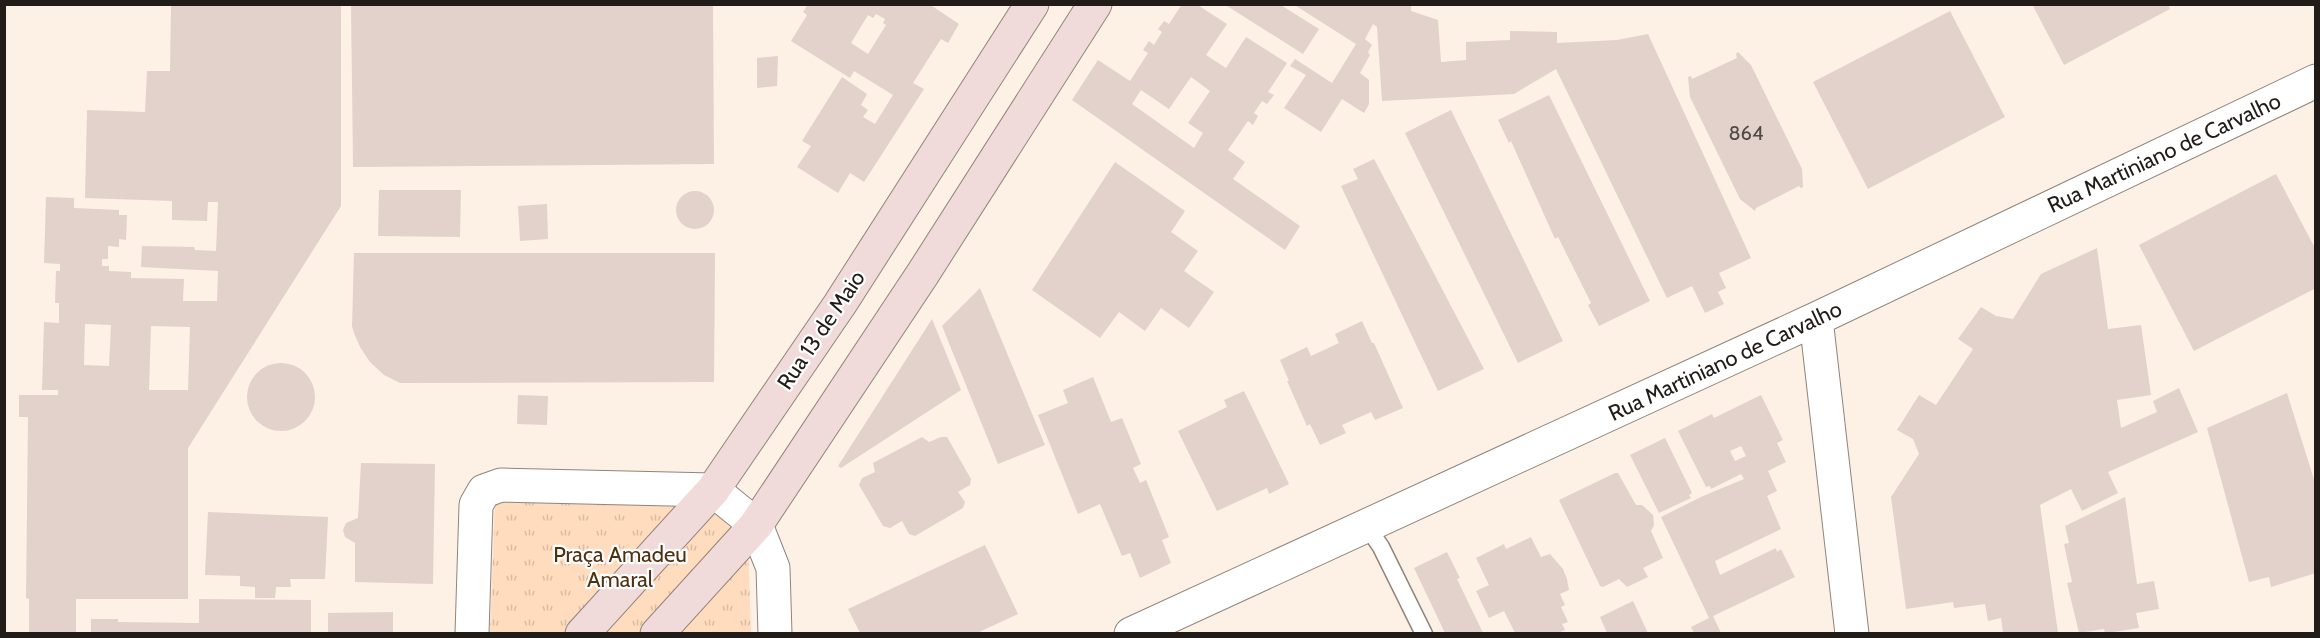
<svg xmlns="http://www.w3.org/2000/svg" width="2320" height="638" viewBox="0 0 2320 638" font-family="Cabin,sans-serif">
  <defs>
    <pattern id="grass-tufts" width="24" height="20" patternUnits="userSpaceOnUse" patternTransform="scale(1.5)"><rect width="24" height="20" fill="#fedcbd"/><path d="M3 7l-1-3M5 7V3M7 7l1-3M15 17l-1-3M17 17v-4M19 17l1-3" fill="none" stroke="#d9bca2"/></pattern>
  </defs>
  <rect width="100%" height="100%" fill="#fdf0e5"/>
  <!-- grass -->
  <path fill="url(#grass-tufts)" d="M495 500 701 501 748 543 751 633 490 634Z"/>
  <!-- building -->
  <path fill="#e2d2cb" fill-rule="evenodd" d="M171 4H341V206L188 448V599H76V633H29V599L26 598 28 417H19V395H58V390H42L44 322 59 323V303H55L56 271H60V264L44 263 46 197 74 198V208L119 210V215H127L126 240 119 239V247L108 246V259H102V266H109V271L131 272V278L184 279 183 301H217L218 271 141 267 142 246 194 247 195 250 216 251 218 202H208L207 221 172 220V201L85 198 87 110 145 112 147 71H170ZM85 324 111 325 109 366 84 365ZM151 326 190 327 188 390H149Z
    M351 4H713L714 164 353 167Z
    M808 4H929L959 24 948 43 941 39 913 83 924 89 864 182 850 173 838 193 797 167 811 146 802 141 842 77 867 94 861 105 868 110 863 117 875 124 893 95 854 71 850 78 791 41 807 15 803 12ZM876 14 885 19 883 23 886 25 868 54 851 43 868 15 873 18Z
    M1182 4H1196L1227 24 1206 55 1226 68 1246 37 1287 63 1268 92 1274 95 1267 104 1262 101 1254 113 1258 116 1253 125 1248 121 1228 150 1245 162 1233 179 1300 226 1285 250 1072 100 1098 60 1130 81 1148 53 1143 50 1149 41 1154 45 1162 32 1158 29 1164 21 1169 24ZM1191 77 1210 91 1188 123 1203 133 1194 148 1132 104 1141 90 1169 109Z
    M1224 4H1279L1319 29 1303 54Z
    M1293 4 1411 6V11L1438 20 1441 62 1466 60V42L1510 40V31L1557 32V43L1617 40 1648 34 1751 258 1719 273 1726 288 1718 292 1724 304 1705 313 1692 286 1667 298 1556 69 1514 94 1382 101 1377 27 1373 24 1365 39 1372 45 1368 52 1370 55 1360 73 1369 80V104L1364 113 1342 99 1321 132 1284 108 1306 75 1290 66 1295 59 1332 83 1356 44Z
    M2032 4H2168L2170 9 2064 65Z
    M1950 11 2005 117 1868 189 1813 82Z
    M1738 52 1751 65 1802 169 1803 187 1801 188 1799 186 1756 208 1755 211 1740 199 1690 97 1688 77 1691 76 1692 79 1737 58 1736 54Z
    M778 56 777 86 757 88V58Z
    M1549 95 1650 301 1599 326 1588 305 1591 303 1558 237 1555 239 1511 141 1509 143 1498 120Z
    M1451 110 1563 341 1518 363 1405 133Z
    M1374 159 1484 369 1438 391 1341 186 1358 179 1353 169Z
    M1115 162 1185 211 1171 232 1198 251 1184 271 1214 292 1189 328 1161 308 1145 331 1119 312 1100 338 1032 290Z
    M2276 174 2316 250V288L2194 351 2139 245Z
    M379 190H461L460 237 378 236Z
    M676 210a19 19 0 1 1 38 0a19 19 0 1 1-38 0Z
    M547 204 548 239 520 241 518 206Z
    M2097 248 2108 329 2141 325 2151 395 2117 400 2121 428 2157 412 2153 401 2179 388 2198 432 2108 472 2118 493 2082 511 2071 489 2040 505 2058 633H2003L2001 618 1988 621 1985 604 1954 608 1953 602 1906 609 1891 497 1919 454 1913 439 1897 430 1919 395 1936 405 1973 349 1958 339 1981 307 1996 316 2013 319 2041 274Z
    M354 253H715L714 382 400 383 384 375 370 362 360 347 354 333 352 326Z
    M980 288 1045 445 998 464 942 326Z
    M932 319 961 390 841 468 838 466Z
    M1362 321 1372 343H1374L1403 408 1375 420 1371 412 1342 425 1346 433 1320 445 1310 424 1307 426 1287 381H1289L1280 360 1307 347 1311 356 1339 343 1335 334Z
    M247 397a34 34 0 1 1 68 0a34 34 0 1 1-68 0Z
    M1093 377 1111 422 1122 418 1141 464 1133 468 1140 483 1146 480 1169 537 1162 540 1171 563 1140 578 1130 553 1122 556 1100 504 1078 514 1038 415 1068 403 1063 390Z
    M1244 391 1289 484 1269 494 1267 488 1217 511 1178 431 1227 407 1224 400Z
    M2287 393 2316 486V573L2271 587 2269 577 2249 582 2207 428Z
    M518 395 548 396 547 425 517 424Z
    M1761 395 1783 440 1777 443 1786 462 1768 471 1777 491 1767 496 1781 529 1715 561 1720 575 1776 548 1777 552 1781 549 1795 577 1713 616 1721 633H1694L1691 627 1709 618 1661 517 1703 496 1744 479 1741 474 1711 489 1710 486 1706 487 1678 431 1712 414 1714 418ZM1741 446 1746 456 1735 461 1730 451Z
    M922 437 929 442 941 437H947L971 479 970 485 958 492 965 502 963 508 915 536 909 534 902 521 890 528 883 526 859 485 862 478 875 472 873 463Z
    M1665 438 1692 493 1689 495 1691 498 1659 513 1630 455Z
    M361 463 435 464 433 584 355 582V543L345 537 343 530 346 523 358 518Z
    M1615 473H1618L1636 505H1642L1653 515 1654 525 1651 531 1663 558 1643 568 1648 577 1627 587 1619 579 1603 587 1600 586 1559 500Z
    M2125 497 2137 584 2154 581 2159 609 2136 613 2139 628 2107 633H2105L2104 629 2079 633 2067 583 2072 582 2064 544 2069 543 2065 526Z
    M208 512 328 517 325 579H290L291 587H276L275 598H255V587L240 586V576L205 575Z
    M1531 537 1541 557 1550 554 1563 569 1567 579 1569 590 1560 594 1565 605 1561 607 1568 622 1562 624 1565 630 1558 633H1515L1504 611 1489 618 1476 591 1489 585 1476 558 1504 544 1506 549Z
    M985 545 1018 614 977 633H860L848 609Z
    M1447 552 1460 578 1457 579 1483 633H1445L1414 568Z
    M199 599 311 600V633H91V619H118V622L199 623Z
    M1633 601 1648 633H1607L1600 617Z
    M393 612V633H328V613Z"/>
  <g fill="none" stroke-linecap="round" stroke-linejoin="round">
    <!-- service casing -->
    <g stroke="#90857b" stroke-width="19">
      <path id="service" d="M1366 525 1381 547 1424 634"/>
    </g>
    <!-- minor casing -->
    <g stroke="#90857b" stroke-width="35">
      <path id="minor" d="M1816 319 1852 634
        M1131 634 1816 319 2316 81"/>
    </g>
    <!-- tertiary casing -->
    <g stroke="#90857b" stroke-width="35">
      <path id="tertiary" d="M472 634 476 505 484 491 501 485 713 490 756 525 773 568 775 634"/>
    </g>
    <!-- secondary casing -->
    <g stroke="#90857b" stroke-width="35">
      <path id="secondary" d="M582 634 713 490 840 304 1032 4
        M657 634 756 525 922 275 1095 4"/>
    </g>
    <!-- service -->
    <use href="#service" stroke="#fff" stroke-width="16"/>
    <!-- minor -->
    <use href="#minor" stroke="#fff" stroke-width="33"/>
    <!-- tertiary -->
    <use href="#tertiary" stroke="#fff" stroke-width="33"/>
    <!-- secondary -->
    <use href="#secondary" stroke="#f1dada" stroke-width="33"/>
  </g>
  <g text-anchor="middle" dominant-baseline="central" stroke-width="4.5" stroke-linejoin="round" paint-order="stroke">
    <!-- number labels -->
    <g font-size="20" fill="#514a45">
      <text x="1746" y="133">864</text>
    </g>
    <!-- street labels -->
    <g font-size="22" fill="#211c18" stroke="#fff">
      <text transform="translate(2164 153) rotate(-25)">Rua Martiniano de Carvalho</text>
      <text transform="translate(821 330) rotate(-56)">Rua 13 de Maio</text>
      <text transform="translate(1725 361) rotate(-25)">Rua Martiniano de Carvalho</text>
    </g>
    <!-- park labels -->
    <g font-size="22" fill="#4f300f" stroke="#fff">
      <text x="620" y="554">Praça Amadeu<tspan x="620" dy="25">Amaral</tspan></text>
    </g>
  </g>
  <!-- border -->
  <rect width="2320" height="638" fill="none" stroke="#211c18" stroke-width="12"/>
</svg>
